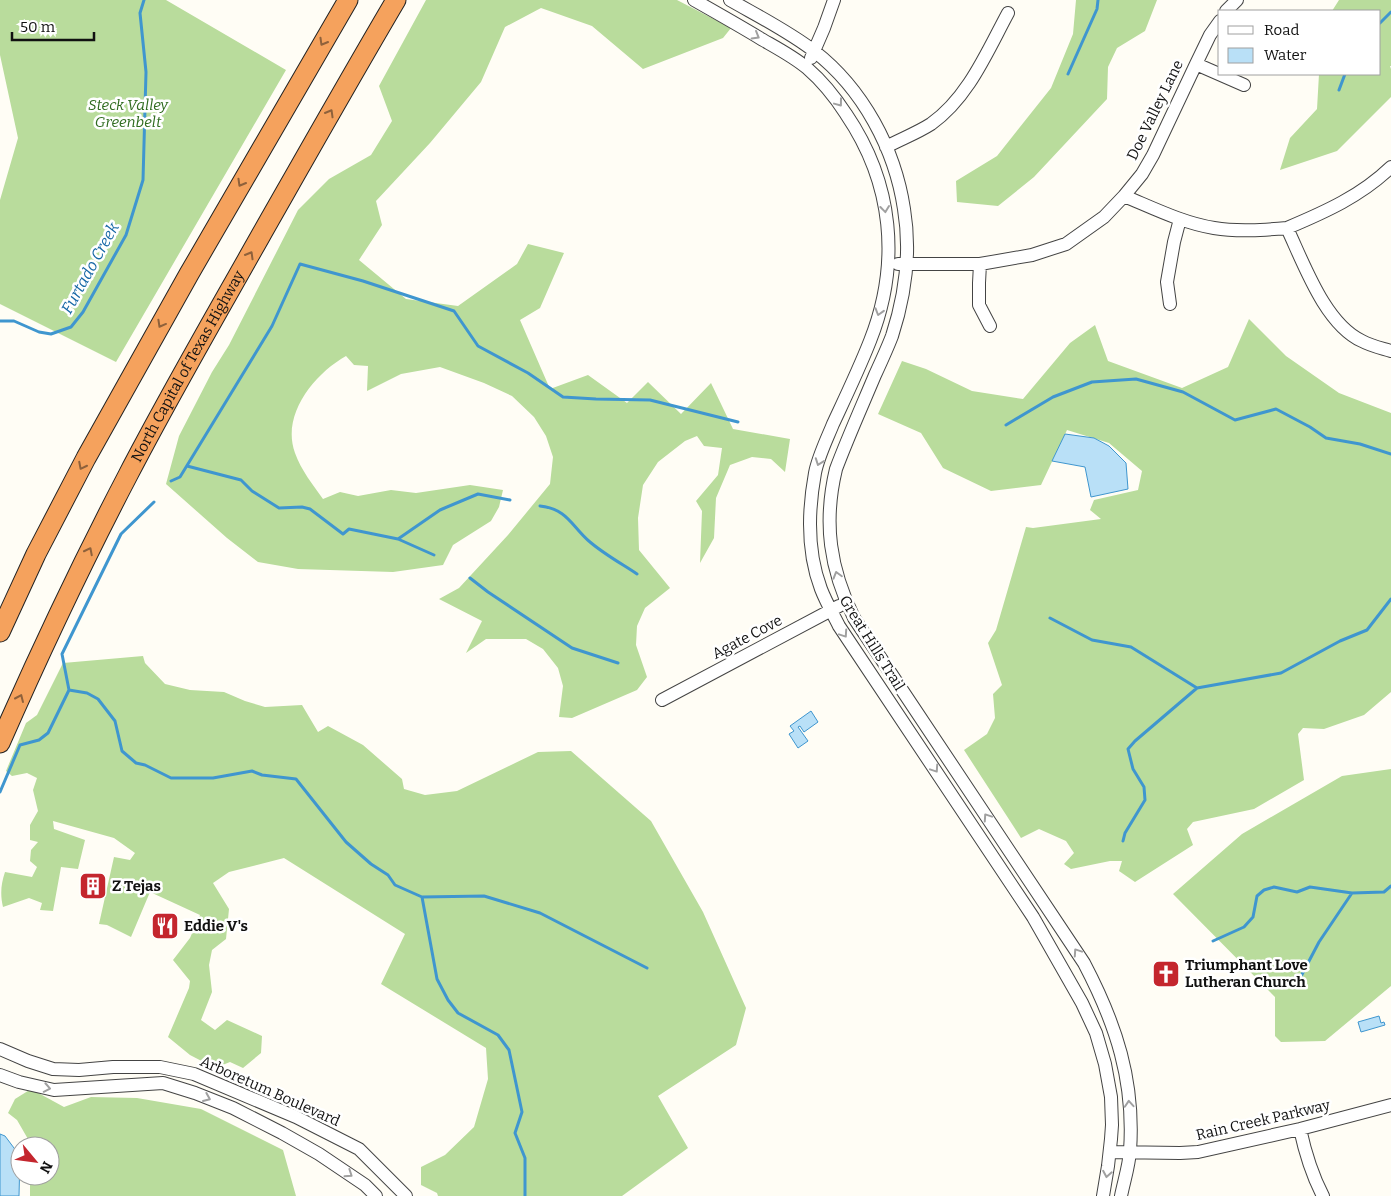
<svg xmlns="http://www.w3.org/2000/svg" width="1391" height="1196" viewBox="0 0 1391 1196" font-family="Bitter,serif">
  <rect width="100%" height="100%" fill="#fffdf5"/>
  <!-- forest -->
  <path fill="#b9dc9c" d="M0 0H166L286 70 116 362 0 304V200L18 138 0 55Z
    M426 0H677L731 28 723 38 643 69 592 26 541 8 505 27 481 82 430 143 376 201 382 225 359 260 406 299 458 306 517 264 528 244 564 253 540 308 520 320 550 389 588 375 627 403 648 382 681 414 711 383 733 429 790 439 785 472 771 459 752 457 730 465 716 498 714 538 700 563 702 511 696 501 718 475 722 448 704 446 697 436 685 441 658 462 643 485 638 518 639 550 670 588 645 608 637 626 636 645 647 677 637 690 572 718 559 717 563 686 558 668 543 649 526 639H486L466 653 482 621 439 599 459 588 508 535 550 484 553 457 546 436 534 417 512 396 484 383 440 367 401 374 367 391 368 366 354 365 346 356C314 374 281 415 295 453 301 470 313 485 323 499L340 492 358 496 391 490 416 493 470 485 503 490 499 507 491 521 453 545 443 565 393 572 298 569 258 562 227 538 166 484 179 436 212 372 229 345 298 210 329 179 371 155 392 121 379 86Z
    M1076 0H1157L1145 31 1117 48 1108 67 1107 99 1034 177 998 206 957 202 956 181 997 156 1051 88 1073 34Z
    M1339 0H1391V66H1390L1391 69V97L1337 151 1280 170 1290 138 1317 109 1319 74H1380V11H1332Z
    M1249 319 1286 356 1339 393 1391 413V692L1364 715 1324 729 1303 728 1298 734 1304 780 1254 809 1193 822 1187 829 1193 845 1135 882 1119 871 1122 861H1110L1071 869 1064 864 1074 853 1066 841 1039 829 1021 838 964 750 987 734 995 718 993 694 1002 685 988 643 996 630 1026 527 1033 528 1101 519 1090 510 1094 500 1138 490 1142 471 1109 443 1067 430 1041 485 991 491 943 468 921 433 878 414 902 361 926 369 972 391 1023 399 1070 343 1095 325 1108 361 1182 388 1228 367Z
    M143 656 145 663 165 684 190 690 224 692 245 701 265 707 302 705 318 732 328 726 363 745 402 779 404 789 425 795 457 791 538 752 571 751 651 821 703 912 746 1008 736 1045 658 1096 688 1148 622 1196H438L437 1193 421 1185V1167L445 1155 474 1127 488 1079 486 1048 381 984 405 934 284 858 229 872 213 883 229 909 226 939 212 950 209 965 212 992 201 1020 215 1030 227 1020 262 1036 261 1053 243 1068 230 1062 215 1068 190 1055 168 1037 189 988 190 981 173 960 190 938 200 915 150 892 131 937 107 925 99 924 114 857 130 860 135 853 114 838 53 821 54 829 85 840 78 869 61 867 53 911 40 910 42 903 29 898 3 907C0 894 1 884 5 872L32 877 37 867 30 861 31 850 38 842 30 840V825L38 811 33 790 37 778 27 773 12 776 6 771 26 723 37 715 63 663Z
    M1391 769V986L1325 1041 1281 1042 1275 1036V997L1173 894 1242 834 1342 776Z
    M31 1089 64 1107 91 1097 137 1098 201 1109 283 1150 296 1196H30V1176H50V1146H32L17 1120 8 1113 15 1099Z"/>
  <!-- water -->
  <path fill="#b9e0f7" stroke="#3f96cf" d="M1065 434 1094 438 1109 446 1126 463 1128 489 1091 497 1085 467 1052 461Z
    M811 711 818 722 804 732 800 726 798 727 808 741 798 748 789 734 794 731 790 726Z
    M1379 1016 1381 1023 1384 1022 1385 1025 1361 1032 1358 1022Z
    M0 1134 5 1136 20 1156 19 1196H0Z"/>
  <g fill="none" stroke-linecap="round" stroke-linejoin="round">
    <!-- stream -->
    <path stroke="#3f96cf" stroke-width="3" d="M1380 23 1391 12
      M1068 74 1097 9 1098 0
      M1339 90 1345 74
      M0 321H14L39 332 51 334 71 327 83 312 126 235 143 180 146 72 140 13 144 0
      M1006 425 1053 397 1092 382 1136 379 1183 392 1235 420 1276 409 1310 427 1326 438 1360 444 1391 454
      M187 466 241 480 252 491 279 508 302 507 310 509 343 534 349 529 398 539 440 510 478 494 510 500
      M171 481 180 477 272 326 300 264 363 281 454 311 478 346 528 373 563 397 596 399 650 400 738 422
      M540 506C568 509 572 527 590 542 604 554 622 564 637 574
      M398 539 434 555
      M470 578 488 592 572 648 618 663
      M1050 618 1092 640 1131 647 1197 688
      M69 690 62 654 121 534 154 502
      M0 792 20 745 39 740 48 733 69 690 87 693 98 699 115 721 122 751 136 763 145 765 171 778H213L252 771 262 775 296 779 346 842 371 864 388 875 395 885 422 897 484 896 540 913 647 968
      M1123 841 1125 833 1145 800 1144 787 1133 769 1128 749 1135 741 1197 688 1281 673 1340 641 1367 630 1391 599
      M422 897 437 979 448 1000 458 1013 498 1035 509 1050 522 1112 515 1133 525 1158V1196
      M1213 941 1244 927 1253 917 1257 896 1264 890 1274 887 1297 892 1310 887 1352 893 1384 892 1391 886
      M1298 982 1319 942 1352 893"/>
    <!-- minor casing -->
    <g stroke="#444" stroke-width="14">
      <path id="minor" d="M694 0C717 13 740 26 763 40 777 48 794 57 807 68 822 81 835 97 846 114 893 183 901 263 870 341 859 369 846 396 833 424 827 439 818 457 815 473 808 511 807 552 821 589 826 602 833 614 839 626L1033 917 1082 1003 1096 1033 1105 1064 1111 1097 1112 1125 1111 1139 1108 1166 1103 1196
        M730 0C758 16 788 31 814 51 863 89 895 149 904 209 911 251 905 296 892 336 887 349 881 362 875 375 862 406 848 437 836 469 823 523 830 569 854 618L1084 963C1116 1024 1135 1081 1130 1151 1129 1166 1124 1181 1121 1196
        M1226 11 1237 0
        M811 58 824 28 834 0
        M1196 64 1244 85
        M886 147C901 139 917 133 931 124 968 98 987 52 1008 13
        M1391 167C1361 196 1325 212 1287 228 1304 264 1325 324 1362 341 1371 346 1381 348 1391 351
        M1124 196C1153 208 1183 223 1214 228 1238 232 1263 230 1287 228
        M898 264H980L1032 255 1066 244 1104 217 1124 196 1142 174 1153 155 1196 64 1210 35 1220 21
        M980 264 979 283V305L990 326
        M1170 304 1167 282 1174 242 1180 219
        M662 700 839 606
        M0 1049 28 1061 53 1069 79 1070 113 1067H160L194 1074 296 1117 359 1149 406 1196
        M0 1075 19 1082 54 1090 163 1083 195 1093 233 1108 282 1133 319 1154 365 1185 376 1196
        M1300 1129C1305 1152 1312 1175 1323 1196
        M1110 1152 1180 1153 1198 1152 1300 1129 1391 1105"/>
    </g>
    <!-- highway casing -->
    <g stroke="#222" stroke-width="21">
      <g id="highway">
        <path d="M0 632 36 554 86 458 189 274 348 0"/>
        <path id="s1" d="M0 743C40 652 82 563 128 475 170 394 216 315 261 235 306 156 350 78 396 0"/>
      </g>
    </g>
    <!-- minor -->
    <use href="#minor" stroke="#fff" stroke-width="12"/>
    <!-- highway -->
    <use href="#highway" stroke="#f5a25d" stroke-width="19"/>
  </g>
  <!-- one-way arrows -->
  <defs><path id="oneway-chevron" d="M-2-3.5L2.5 0L-2 3.5" fill="none" stroke-width="1.6" stroke-linecap="round" stroke-linejoin="round" transform="scale(1.25)"/></defs>
  <g stroke="#a0a0a0">
    <use href="#oneway-chevron" transform="translate(756 36) rotate(30)"/>
    <use href="#oneway-chevron" transform="translate(839 103) rotate(53)"/>
    <use href="#oneway-chevron" transform="translate(885 209) rotate(83)"/>
    <use href="#oneway-chevron" transform="translate(879 312) rotate(107)"/>
    <use href="#oneway-chevron" transform="translate(819 462) rotate(110)"/>
    <use href="#oneway-chevron" transform="translate(837 575) rotate(-106)"/>
    <use href="#oneway-chevron" transform="translate(844 634) rotate(56)"/>
    <use href="#oneway-chevron" transform="translate(935 769) rotate(56)"/>
    <use href="#oneway-chevron" transform="translate(987 817) rotate(-124)"/>
    <use href="#oneway-chevron" transform="translate(1077 952) rotate(-124)"/>
    <use href="#oneway-chevron" transform="translate(47 1088) rotate(11)"/>
    <use href="#oneway-chevron" transform="translate(207 1098) rotate(23)"/>
    <use href="#oneway-chevron" transform="translate(1129 1104) rotate(-94)"/>
    <use href="#oneway-chevron" transform="translate(349 1174) rotate(34)"/>
    <use href="#oneway-chevron" transform="translate(1107 1174) rotate(100)"/>
  </g>
  <g stroke="#8e613b">
    <use href="#oneway-chevron" transform="translate(323 42) rotate(120)"/>
    <use href="#oneway-chevron" transform="translate(330 113) rotate(-60)"/>
    <use href="#oneway-chevron" transform="translate(241 183) rotate(120)"/>
    <use href="#oneway-chevron" transform="translate(250 255) rotate(-60)"/>
    <use href="#oneway-chevron" transform="translate(161 324) rotate(119)"/>
    <use href="#oneway-chevron" transform="translate(82 466) rotate(117)"/>
    <use href="#oneway-chevron" transform="translate(89 551) rotate(-63)"/>
    <use href="#oneway-chevron" transform="translate(20 698) rotate(-66)"/>
  </g>
  <!-- icons -->
  <defs>
    <g id="building-square" transform="scale(1.4375)"><rect x="-9" y="-9" width="18" height="18" rx="4" fill="#c4262e" stroke="#fff"/><path d="M-4-6H4V6H1V3H-1V6H-4ZM-2.5-4.3h1.7v1.8h-1.7ZM.8-4.3h1.7v1.8H.8ZM-2.5-1h1.7V.8h-1.7ZM.8-1h1.7V.8H.8Z" fill="#fff"/></g>
    <g id="restaurant-square" transform="scale(1.4375)"><rect x="-9" y="-9" width="18" height="18" rx="4" fill="#c4262e" stroke="#fff"/><path d="M-5-6h1v4h1v-4h1v4h1v-4h1v5L-1.5 .5V6h-2V.5L-5-1ZM5-6V6H3V1.5H1.5Q1.5-4 5-6Z" fill="#fff"/></g>
    <g id="church-square" transform="scale(1.4375)"><rect x="-9" y="-9" width="18" height="18" rx="4" fill="#c4262e" stroke="#fff"/><path d="M-1.2-6h2.4v3.5h3.3v2.4h-3.3V6h-2.4V-.1h-3.3v-2.4h3.3Z" fill="#fff"/></g>
  </defs>
  <g fill-rule="evenodd">
    <use href="#building-square" x="93" y="886"/>
    <use href="#restaurant-square" x="165" y="926"/>
    <use href="#church-square" x="1166" y="974"/>
  </g>
  <g text-anchor="middle" dominant-baseline="central" stroke-width="5" stroke-linejoin="round" paint-order="stroke">
    <!-- park labels -->
    <g font-size="15" font-style="italic" fill="#2f6b1f" stroke="#fff">
      <text x="128" y="105">Steck Valley<tspan x="128" dy="17">Greenbelt</tspan></text>
    </g>
    <!-- street labels -->
    <g font-size="15" fill="#111" stroke="#fff">
      <text transform="translate(1155 110) rotate(-64)">Doe Valley Lane</text>
      <text stroke="none"><textPath href="#s1" startOffset="421">North Capital of Texas Highway</textPath></text>
      <text transform="translate(747 637) rotate(-28)">Agate Cove</text>
      <text transform="translate(872 643) rotate(58)">Great Hills Trail</text>
      <text transform="translate(270 1091) rotate(24)">Arboretum Boulevard</text>
      <text transform="translate(1263 1120) rotate(-13)">Rain Creek Parkway</text>
    </g>
    <!-- poi labels -->
    <g font-size="15" font-weight="bold" fill="#111" stroke="#fff" text-anchor="start">
      <text x="112" y="886">Z Tejas</text>
      <text x="184" y="926">Eddie V's</text>
      <text x="1185" y="965">Triumphant Love<tspan x="1185" dy="17">Lutheran Church</tspan></text>
    </g>
    <!-- water labels -->
    <g font-size="16" font-style="italic" fill="#1768a6" stroke="#fff">
      <text transform="translate(90 268) rotate(-61)">Furtado Creek</text>
    </g>
  </g>
  <!-- legend -->
  <rect x="1218" y="10" width="162" height="65" fill="#ffffff" stroke="#a0a0a0"/>
  <rect x="1228" y="26" width="25" height="8" fill="#ffffff" stroke="#a0a0a0"/>
  <text x="1264" y="35" font-size="15" fill="#111111">Road</text>
  <rect x="1228" y="48" width="25" height="15" fill="#b9e0f7" stroke="#a0a0a0"/>
  <text x="1264" y="60" font-size="15" fill="#111111">Water</text>
  <!-- north arrow -->
  <g transform="translate(35 1161) rotate(119)"><circle r="24" fill="#ffffff" stroke="#a0a0a0"/>
  <path d="M0-4L9 19L0 12L-9 19Z" fill="#c4262e"/>
  <text y="-8" font-size="14" font-weight="bold" text-anchor="middle" fill="#111111">N</text>
  </g>
  <!-- scale -->
  <path d="M12 32v8h82v-8" fill="none" stroke="#111111" stroke-width="2.5"/>
  <text x="20" y="32" font-size="15" fill="#111111" stroke="#ffffff" stroke-width="4" paint-order="stroke">50 m</text>
</svg>
